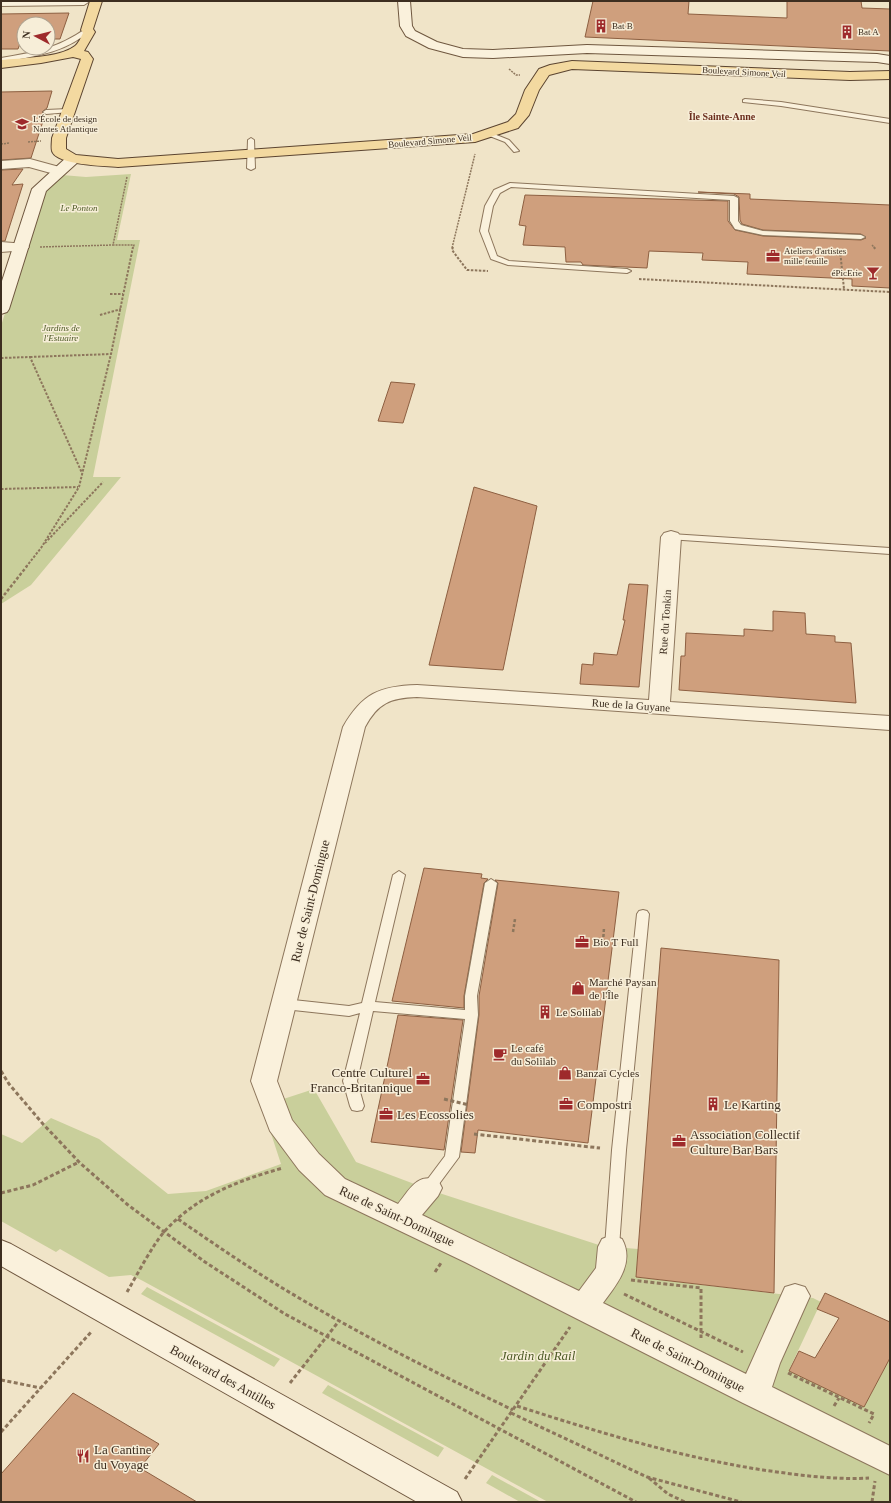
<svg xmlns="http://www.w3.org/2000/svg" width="891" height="1503" viewBox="0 0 891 1503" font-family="'Times New Roman',serif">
  <rect width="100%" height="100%" fill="#f0e4c8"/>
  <!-- green -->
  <path fill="#c9cf9b" d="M131 174 117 240H140L93 477H121L31 585 1 604V326L41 197 49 185 62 175 86 177Z
    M314 1089 356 1162 433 1191 602 1246 638 1249 636 1277 813 1298 821 1302 789 1370 864 1407 890 1358V1502H548L143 1281 131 1275 109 1277 60 1249 56 1252 1 1221V1134L22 1143 51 1118 99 1139 168 1194 206 1191 281 1164 262 1106Z
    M147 1287 280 1359 274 1367 141 1294Z
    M328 1385 444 1448 438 1457 322 1393Z
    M492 1475 541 1502H520L486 1483Z"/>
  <!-- building -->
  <path fill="#cf9f7d" stroke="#8d5f41" d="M593 1H689L688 14 787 18V1H861L862 8 890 9V51L585 37Z
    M69 13 60 39H48V24H24V41H21L18 49H1V14Z
    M52 91 47 108 42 112 45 115 31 158 1 160V92Z
    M23 169 12 185 23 184 5 241H1V170Z
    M698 192 750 194V199L890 205V288L852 286V279L747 274 748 262 702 260 703 253 649 251 647 268 583 265 581 262H566L565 247 523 245 526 226 519 225 525 195 728 201V221L735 230 763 236 861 240 866 238 861 234 763 230 742 224 740 220 739 197 734 194Z
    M391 382 415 384 403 423 378 421Z
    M474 487 537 506 503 670 429 665Z
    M629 584 648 585 639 687 580 684 582 664 593 665 594 653 617 655 625 620H623Z
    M773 611 805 613 806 634 835 636V642L851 643 856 703 679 690 681 656H685L686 633 744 636V629L773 631Z
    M424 868 482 874 481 878 488 879 484 883 464 996V1008L392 1001Z
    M495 880 619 892 588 1143 478 1130 475 1153 461 1152 479 1015V996L498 883Z
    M661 948 779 960 774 1293 636 1277Z
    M398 1015 463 1020 444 1150 371 1142Z
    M825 1293 890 1322V1358L864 1407 789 1371 799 1351 815 1358 839 1318 817 1309Z
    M73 1393 159 1444 140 1468 197 1502H1V1474Z"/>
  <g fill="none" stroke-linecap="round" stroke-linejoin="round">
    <!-- lane casing -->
    <g stroke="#8d765c" stroke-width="2">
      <path id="lane" d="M85 29 90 30C67 53 31 57 1 62V58C32 53 59 48 85 29Z
        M745 99 781 102 890 119V123L781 106 743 102V100Z
        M68 109 71 111 70 112 46 114 43 112 46 110Z
        M489 132 509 140 519 151 514 152 505 142 487 135 486 134Z
        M251 138 254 140 255 168 251 170 247 168 248 140Z
        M510 183 734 196 738 198V221L741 225 763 231 861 235 865 237 861 239 763 235 735 229 730 221V200L511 187 500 193 493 206 488 231 497 256 509 261 627 269 631 271 627 273 508 265 491 259 480 231 485 206 494 190Z
        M671 534 890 548V554L668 539 666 537Z
        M399 871 405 875 375 1002 465 1010V996L485 883 491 879 497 883 477 996 478 1015 459 1157 433 1192 428 1193 423 1192 421 1188 445 1156 465 1019 373 1011 357 1081 364 1106 362 1110 357 1111 352 1110 350 1106 343 1081 360 1013 349 1016 284 1009 280 1007 278 1004 280 1001 284 999 349 1006 362 1003 393 875Z
        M643 910 647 911 649 914 626 1150 619 1247 617 1251 612 1253 607 1251 605 1247 612 1150 637 914 639 911Z"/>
    </g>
    <!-- street casing -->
    <g stroke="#8d765c" stroke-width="2">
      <path id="street" d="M1 1H90L84 5 1 6Z
        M30 159 63 168 65 171 63 174 58 175 29 167 1 169V161Z
        M1 242 26 244 29 247 26 250 1 252Z
        M671 531 678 533 681 537 670 702 890 716V730L417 697C390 698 378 703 365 727L277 1081 292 1120 319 1154 345 1179 398 1204C410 1189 417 1173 438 1180L442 1188 438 1196 422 1215 579 1291 596 1268 598 1247 602 1239 612 1235 622 1239C635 1263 617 1284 603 1303L746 1374 785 1287 795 1284 805 1287 810 1296 780 1363 772 1387 890 1446V1475L743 1403 465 1262 325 1195 299 1170 270 1131 251 1081 343 727C362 694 379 686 417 685L649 700 661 537 664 533Z"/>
    </g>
    <!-- secondary casing -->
    <g stroke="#6f573f" stroke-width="2">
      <path id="secondary" d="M398 1H410L412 26 415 31 437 42 463 49 493 50 587 45 877 54 890 56V64L877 62 587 53 493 58 463 57 429 48 406 36 400 26Z
        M73 155 78 156 80 159 78 162 46 191 9 309 7 312 1 314V284L32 189 68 156Z
        M1 1240 11 1244 457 1492 462 1502H417L1 1266Z"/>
    </g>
    <!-- primary casing -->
    <g stroke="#5b4430" stroke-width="2">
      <path id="primary" d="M90 1H102L93 29 95 32 84 51 88 52 93 59 66 138V149L76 155 118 159 473 134 508 122 516 114 525 90 539 69 550 65 572 61 850 72 890 71V79L850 80 572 69 549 75 539 90 529 115 518 128 475 142 118 167C105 166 56 165 52 151 51 147 52 142 52 138L81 59 73 57 41 63 1 68V60C20 58 60 58 75 46 79 43 81 37 83 33L81 30Z"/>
    </g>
    <!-- path-far3 -->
    <path stroke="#8d765c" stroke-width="1.5" stroke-dasharray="2 1" stroke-linecap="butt" d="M509 69 516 75H520
      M28 142 41 141
      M1 144 10 143
      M127 177 113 245H134L133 248
      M872 245 875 248
      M40 247 113 245
      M452 248 475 154"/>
    <!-- path-far2 -->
    <path stroke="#8d765c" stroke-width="2" stroke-dasharray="2.5 1.5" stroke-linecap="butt" d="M453 247 452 250 467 270 488 271
      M874 247 875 249
      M840 250 844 289
      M639 279 890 292
      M110 294H123
      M100 315 121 309
      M30 357 111 354
      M1 358 30 357 82 473
      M1 489 78 487
      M45 543 103 482
      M26 567 41 548 79 487 111 354 133 247"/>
    <!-- path-far1 -->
    <path stroke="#8d765c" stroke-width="2.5" stroke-dasharray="3 2" stroke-linecap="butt" d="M1 599 27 566
      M513 932 515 919
      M603 942 604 928"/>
    <!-- path -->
    <path stroke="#8d765c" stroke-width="3" stroke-dasharray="4 2.5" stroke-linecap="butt" d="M1 1071 9 1084 43 1124 80 1163 128 1205 205 1262 285 1314 636 1502
      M474 1134 600 1148
      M1 1193 33 1185 79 1162
      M178 1219C211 1242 245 1265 279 1286 355 1332 434 1372 513 1410
      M435 1272 441 1263
      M631 1280 701 1288V1338
      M127 1292C137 1275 152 1246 164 1232 195 1197 239 1180 283 1168
      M624 1294 743 1352
      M788 1373 874 1414 869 1423
      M1 1380 41 1388
      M290 1383 339 1321
      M517 1406C598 1432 679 1457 763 1470 798 1475 834 1480 869 1478
      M834 1406 839 1398
      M511 1413 647 1477 741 1502
      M1 1432 92 1331
      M649 1478 668 1494 685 1502
      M465 1479 570 1327
      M872 1502 875 1481"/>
    <!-- lane -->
    <use href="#lane" fill="#faf1dc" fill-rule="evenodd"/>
    <!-- street -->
    <use href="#street" fill="#faf1dc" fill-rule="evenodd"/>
    <!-- secondary -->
    <use href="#secondary" fill="#faf1dc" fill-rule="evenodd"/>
    <!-- primary -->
    <use href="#primary" fill="#f3d9a0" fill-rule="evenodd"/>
    <!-- path-bridge -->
    <path stroke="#8d765c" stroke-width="3" stroke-dasharray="4 2.5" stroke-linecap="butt" d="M444 1099 469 1105"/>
  </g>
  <!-- icons -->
  <defs>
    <g id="building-bare" transform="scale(1.08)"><path d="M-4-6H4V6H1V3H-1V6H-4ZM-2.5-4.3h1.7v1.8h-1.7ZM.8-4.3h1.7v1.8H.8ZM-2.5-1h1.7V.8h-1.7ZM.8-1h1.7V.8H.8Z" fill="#9e2a2b" stroke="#f7eed8" stroke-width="2.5" paint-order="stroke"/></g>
    <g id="university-bare" transform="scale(1.08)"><path d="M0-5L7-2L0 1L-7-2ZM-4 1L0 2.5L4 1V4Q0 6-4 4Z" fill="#9e2a2b" stroke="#f7eed8" stroke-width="2.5" paint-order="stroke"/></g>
    <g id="office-bare" transform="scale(1.08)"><path d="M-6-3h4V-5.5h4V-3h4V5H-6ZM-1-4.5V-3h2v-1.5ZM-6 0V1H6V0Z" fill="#9e2a2b" stroke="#f7eed8" stroke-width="2.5" paint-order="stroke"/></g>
    <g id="bar-bare" transform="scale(1.08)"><path d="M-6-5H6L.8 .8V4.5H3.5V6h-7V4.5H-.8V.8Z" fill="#9e2a2b" stroke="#f7eed8" stroke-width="2.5" paint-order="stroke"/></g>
    <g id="shop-bare" transform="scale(1.08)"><path d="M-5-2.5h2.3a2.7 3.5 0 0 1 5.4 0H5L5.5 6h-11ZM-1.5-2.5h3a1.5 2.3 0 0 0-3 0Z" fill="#9e2a2b" stroke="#f7eed8" stroke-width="2.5" paint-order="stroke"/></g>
    <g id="cafe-bare" transform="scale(1.08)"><path d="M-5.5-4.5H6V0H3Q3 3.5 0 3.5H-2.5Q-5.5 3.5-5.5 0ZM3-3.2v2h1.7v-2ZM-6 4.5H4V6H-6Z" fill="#9e2a2b" stroke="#f7eed8" stroke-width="2.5" paint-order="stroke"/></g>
    <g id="restaurant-bare" transform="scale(1.08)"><path d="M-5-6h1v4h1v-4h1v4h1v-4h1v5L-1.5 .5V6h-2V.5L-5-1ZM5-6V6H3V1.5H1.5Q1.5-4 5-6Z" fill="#9e2a2b" stroke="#f7eed8" stroke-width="2.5" paint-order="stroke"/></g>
  </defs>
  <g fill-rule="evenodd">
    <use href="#building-bare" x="601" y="26"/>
    <use href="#building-bare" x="847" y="32"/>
    <use href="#university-bare" x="22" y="124"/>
    <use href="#office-bare" x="773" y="256"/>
    <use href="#bar-bare" x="873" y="273"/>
    <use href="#office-bare" x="582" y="942"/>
    <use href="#shop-bare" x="578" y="988"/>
    <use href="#building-bare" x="545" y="1012"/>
    <use href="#cafe-bare" x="500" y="1054"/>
    <use href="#shop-bare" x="565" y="1073"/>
    <use href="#office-bare" x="423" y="1079"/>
    <use href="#office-bare" x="566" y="1104"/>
    <use href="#building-bare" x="713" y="1104"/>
    <use href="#office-bare" x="386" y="1114"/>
    <use href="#office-bare" x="679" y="1141"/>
    <use href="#restaurant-bare" x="83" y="1456"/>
  </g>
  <g text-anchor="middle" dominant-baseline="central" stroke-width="3" stroke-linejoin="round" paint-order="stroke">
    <!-- far-poi labels -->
    <g font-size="9" fill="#3d2e20" stroke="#f7eed8" text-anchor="start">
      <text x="612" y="26">Bat B</text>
      <text x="858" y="32">Bat A</text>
      <text x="33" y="119">L'École de design<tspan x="33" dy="10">Nantes Atlantique</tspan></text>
      <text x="784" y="251">Ateliers d'artistes<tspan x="784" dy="10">mille feuille</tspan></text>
      <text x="862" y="273" text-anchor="end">éPicErie</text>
    </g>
    <!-- far-street labels -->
    <g font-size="9" fill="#3d2e20" stroke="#f7eed8">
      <text transform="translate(744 72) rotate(3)">Boulevard Simone Veil</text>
      <text transform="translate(430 141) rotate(-5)">Boulevard Simone Veil</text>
    </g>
    <!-- far-park labels -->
    <g font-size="9" font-style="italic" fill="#4d5a26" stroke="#f7eed8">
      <text x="79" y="208">Le Ponton</text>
      <text x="61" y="328">Jardins de<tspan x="61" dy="10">l'Estuaire</tspan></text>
    </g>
    <!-- far-neighbourhood labels -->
    <g font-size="10" font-weight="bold" fill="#6b2e1e" stroke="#f7eed8">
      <text x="722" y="116">Île Sainte-Anne</text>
    </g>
    <!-- street labels -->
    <g font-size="11" fill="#3d2e20" stroke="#f7eed8">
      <text transform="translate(665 622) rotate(-86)">Rue du Tonkin</text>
      <text transform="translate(631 705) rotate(4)">Rue de la Guyane</text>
    </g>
    <!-- poi labels -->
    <g font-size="11" fill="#3d2e20" stroke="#f7eed8" text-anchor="start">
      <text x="593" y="942">Bio T Full</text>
      <text x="589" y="982">Marché Paysan<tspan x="589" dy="13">de l'Île</tspan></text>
      <text x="556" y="1012">Le Solilab</text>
      <text x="511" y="1048">Le café<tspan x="511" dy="13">du Solilab</tspan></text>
      <text x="576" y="1073">Banzaï Cycles</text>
    </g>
    <!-- near-street labels -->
    <g font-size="13" fill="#3d2e20" stroke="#f7eed8">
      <text transform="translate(310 901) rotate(-76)">Rue de Saint-Domingue</text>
      <text transform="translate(397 1216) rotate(25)">Rue de Saint-Domingue</text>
      <text transform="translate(688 1360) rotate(27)">Rue de Saint-Domingue</text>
      <text transform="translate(223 1377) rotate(29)">Boulevard des Antilles</text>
    </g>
    <!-- near-poi labels -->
    <g font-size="13" fill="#3d2e20" stroke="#f7eed8" text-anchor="start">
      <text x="412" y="1072" text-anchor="end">Centre Culturel<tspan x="412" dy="15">Franco-Britannique</tspan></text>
      <text x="577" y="1104">Compostri</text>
      <text x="724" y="1104">Le Karting</text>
      <text x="397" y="1114">Les Ecossolies</text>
      <text x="690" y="1134">Association Collectif<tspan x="690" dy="15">Culture Bar Bars</tspan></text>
      <text x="94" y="1449">La Cantine<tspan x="94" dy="15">du Voyage</tspan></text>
    </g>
    <!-- near-park labels -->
    <g font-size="13" font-style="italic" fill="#4d5a26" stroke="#f7eed8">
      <text x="538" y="1355">Jardin du Rail</text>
    </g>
  </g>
  <!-- border -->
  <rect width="891" height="1503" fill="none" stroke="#3d2e20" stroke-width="4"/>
  <!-- north arrow -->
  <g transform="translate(36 36) rotate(277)"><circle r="19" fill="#f7eed8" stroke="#ada18e"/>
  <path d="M0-3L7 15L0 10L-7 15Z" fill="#9e2a2b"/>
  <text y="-6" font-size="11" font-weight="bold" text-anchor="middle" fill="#3d2e20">N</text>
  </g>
</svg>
